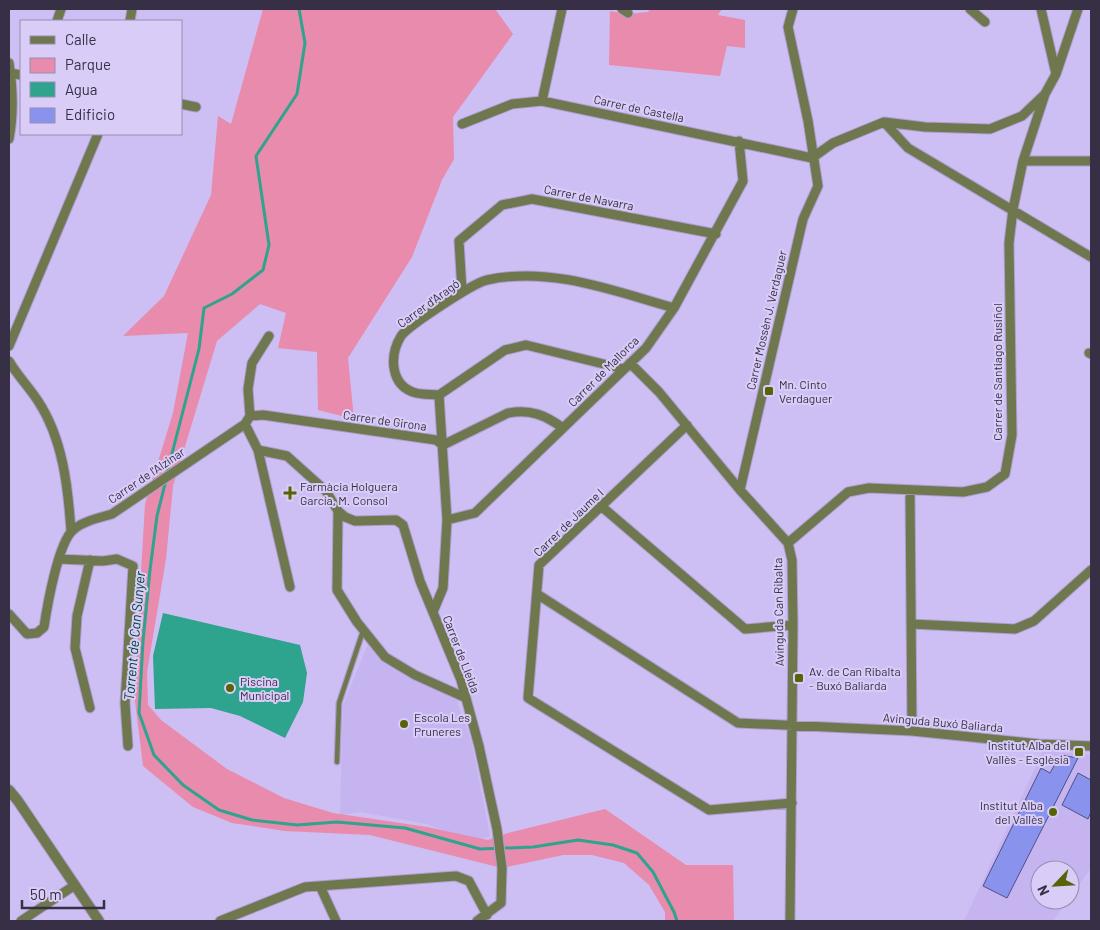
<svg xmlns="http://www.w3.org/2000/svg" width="1100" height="930" viewBox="0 0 1100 930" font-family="Barlow,sans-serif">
  <rect width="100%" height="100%" fill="#cdbef3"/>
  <!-- built -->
  <path fill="#c6b4f1" d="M368 644 383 663 407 677 456 699 472 743 490 836 472 842 427 824 360 812 340 815 343 705Z
    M1043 751 1091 755V868L1070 898V870H1040V900H1068L1053 921H964Z"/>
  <!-- green -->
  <path fill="#e88bac" d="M263 9H495L513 34 453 117 454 159 442 180 412 257 348 358 354 419 318 410 317 352 278 348 286 313 260 304 217 341 173 486 166 559 147 672 148 705 161 720 227 769 284 798 333 813 427 827 488 840 508 833 605 809 686 865H733L734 921H665V912L649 885 624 863 592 855H563L502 868 370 835 285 831 232 823 193 807 143 766 134 693 145 504 173 413 188 333 123 336 164 296 211 195 218 116 231 124Z
    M650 9H722L718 15 745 20V48L727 46 720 76 609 65 610 11 628 14 648 12Z"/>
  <!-- water -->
  <path fill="#2ea38d" d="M163 613 300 645 307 673 303 702 285 738 240 716 211 708 155 709 153 656Z"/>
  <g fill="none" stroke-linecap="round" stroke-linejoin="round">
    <!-- stream -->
    <path stroke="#2ea38d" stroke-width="3" d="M167 473 199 349 204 308 232 294 263 270 269 245 256 156 297 94 305 43 299 9
      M166 480 157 516 150 570 143 641 139 713 154 755 183 785 219 810 252 820 297 825 337 822 405 828 480 849 533 847 578 840 613 845 637 853 653 872 674 912 677 921"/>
  </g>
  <!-- building -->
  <path fill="#8993ed" stroke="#4c5180" d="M1060 755 1078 758 1007 898 983 886 1041 768 1050 773Z
    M1078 773 1091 780V812L1088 819 1062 805Z"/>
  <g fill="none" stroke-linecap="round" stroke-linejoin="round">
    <!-- service casing -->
    <g stroke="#ac9fcd" stroke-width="7">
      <path id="service" d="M337 762 339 703 363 631"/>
    </g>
    <!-- minor casing -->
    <g stroke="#ac9fcd" stroke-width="11">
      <path id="minor" d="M622 9 628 13
        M970 9 985 22
        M1041 9 1056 74
        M57 21 61 9
        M130 21 132 9
        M9 63C13 89 14 113 9 139
        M10 73 21 75
        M542 101 562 9
        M181 104 196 107
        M884 122 908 148 1091 257
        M462 124 512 104 542 101 812 158
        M812 158 833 143 884 122 925 127 990 129 1022 116 1044 95
        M1023 161H1091
        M462 291 459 241 502 205 532 199 716 234
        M9 346 98 134
        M1089 353 1091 354
        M9 361C17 375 29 387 38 401 63 439 68 487 71 531
        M630 363 659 392 740 490 788 543 792 560 793 625 790 921
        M439 395C432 394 423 395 416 393 390 386 389 356 401 336 408 326 473 283 487 280 550 266 614 291 674 308
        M439 395 505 350 526 345 624 369
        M250 416 263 415 436 440 443 445
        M250 416 248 389 252 363 269 336
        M245 424 258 450 290 587
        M687 425 539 565 528 698 709 810 792 803
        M443 445 508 413C531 409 545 415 563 428
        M258 450 287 456 326 491 338 511 345 517 355 521 396 520 403 525 420 581 461 680 479 746 497 829 502 868 501 903 477 921
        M740 490 803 219 818 186 808 121 788 27 793 9
        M910 490 912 731
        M601 506 745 629 793 625
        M338 511 337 590 357 622 385 657 415 675 466 698
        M447 520 475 513 646 348 674 308 743 181 739 141
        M788 543 848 492 869 488 963 492 987 487 1005 474 1012 435 1009 243 1013 209 1023 161 1045 94 1056 74 1078 9
        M59 559 103 561 117 559 133 566 125 703 128 746
        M537 594 738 723 912 731 1039 744 1091 746
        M433 612 443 588 447 520 439 395
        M9 614 27 634 37 633 44 627C47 607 58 543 73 530 83 521 99 518 112 514L245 424 250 416
        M911 624 1015 629 1034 621 1091 570
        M90 708 75 648 77 616 90 560
        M320 886 336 921
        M21 921 75 885
        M220 921 305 887 456 876 469 881 487 915"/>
    </g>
    <!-- tertiary casing -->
    <g stroke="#ac9fcd" stroke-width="12">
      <path id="tertiary" d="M9 790 18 801 99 921"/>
    </g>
    <!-- service -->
    <use href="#service" stroke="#6e774e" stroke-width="4.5"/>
    <!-- minor -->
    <use href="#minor" stroke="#6e774e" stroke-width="9"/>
    <!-- tertiary -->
    <use href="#tertiary" stroke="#6e774e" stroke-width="10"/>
  </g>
  <!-- markers -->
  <g fill="#576304" stroke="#d9cdf8" stroke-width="2">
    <rect x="764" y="386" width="10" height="10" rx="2.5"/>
    <path d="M287.5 485.5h5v5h5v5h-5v5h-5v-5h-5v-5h5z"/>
    <rect x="794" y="673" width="10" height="10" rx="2.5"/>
    <circle cx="230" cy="688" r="5"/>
    <circle cx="404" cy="724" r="5"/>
    <rect x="1074" y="747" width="10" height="10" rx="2.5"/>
    <circle cx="1053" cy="812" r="5"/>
  </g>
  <g text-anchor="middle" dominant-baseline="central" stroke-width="4" stroke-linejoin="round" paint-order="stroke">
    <!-- street labels -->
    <g font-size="12" fill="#362f45" stroke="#d9cdf8">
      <text transform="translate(639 108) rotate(12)">Carrer de Castella</text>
      <text transform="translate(589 197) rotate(11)">Carrer de Navarra</text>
      <text transform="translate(428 303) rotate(-36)">Carrer d'Aragó</text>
      <text transform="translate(766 320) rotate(-77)">Carrer Mossèn J. Verdaguer</text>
      <text transform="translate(603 371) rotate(-45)">Carrer de Mallorca</text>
      <text transform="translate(997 372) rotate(-90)">Carrer de Santiago Rusiñol</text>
      <text transform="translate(385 420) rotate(8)">Carrer de Girona</text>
      <text transform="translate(146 475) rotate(-34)">Carrer de l'Alzinar</text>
      <text transform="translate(568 522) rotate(-44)">Carrer de Jaume I</text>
      <text transform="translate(778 612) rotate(-91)">Avinguda Can Ribalta</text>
      <text transform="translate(462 654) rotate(69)">Carrer de Lleida</text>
      <text transform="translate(943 722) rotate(5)">Avinguda Buxó Baliarda</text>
    </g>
    <!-- poi labels -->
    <g font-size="12" fill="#362f45" stroke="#d9cdf8" text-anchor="start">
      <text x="779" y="384">Mn. Cinto<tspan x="779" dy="14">Verdaguer</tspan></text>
      <text x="300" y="486">Farmàcia Holguera<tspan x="300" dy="14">García, M. Consol</tspan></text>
      <text x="809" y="671">Av. de Can Ribalta<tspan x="809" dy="14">- Buxó Baliarda</tspan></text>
      <text x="240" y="681">Piscina<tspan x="240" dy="14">Municipal</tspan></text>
      <text x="414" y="717">Escola Les<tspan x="414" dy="14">Pruneres</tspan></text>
      <text x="1069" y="745" text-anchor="end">Institut Alba del<tspan x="1069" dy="14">Vallès - Esglèsia</tspan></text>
      <text x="1043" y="805" text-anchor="end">Institut Alba<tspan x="1043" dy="14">del Vallès</tspan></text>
    </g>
    <!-- water labels -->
    <g font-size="14" font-style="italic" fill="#00463b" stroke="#d9cdf8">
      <text transform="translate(134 636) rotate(-85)">Torrent de Can Sunyer</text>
    </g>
  </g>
  <!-- border -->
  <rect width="1100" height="930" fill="none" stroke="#362f45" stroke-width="20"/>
  <!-- legend -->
  <rect x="20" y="20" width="162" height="115" fill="#d9cdf8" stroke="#988eb0"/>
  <rect x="30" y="36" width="25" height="8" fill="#6e774e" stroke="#988eb0"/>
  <text x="65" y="45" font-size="15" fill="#362f45">Calle</text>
  <rect x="30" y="58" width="25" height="15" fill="#e88bac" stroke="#988eb0"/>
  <text x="65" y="70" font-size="15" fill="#362f45">Parque</text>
  <rect x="30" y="82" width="25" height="15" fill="#2ea38d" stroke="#988eb0"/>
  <text x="65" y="95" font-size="15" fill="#362f45">Agua</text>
  <rect x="30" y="108" width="25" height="15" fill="#8993ed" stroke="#988eb0"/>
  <text x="65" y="120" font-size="15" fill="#362f45">Edificio</text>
  <!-- north arrow -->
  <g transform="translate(1055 885) rotate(245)"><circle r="24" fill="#d9cdf8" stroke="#988eb0"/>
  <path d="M0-4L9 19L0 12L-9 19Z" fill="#576304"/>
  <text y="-8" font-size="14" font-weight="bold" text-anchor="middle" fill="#362f45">N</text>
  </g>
  <!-- scale -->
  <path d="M22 900v8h82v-8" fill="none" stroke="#362f45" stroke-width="2.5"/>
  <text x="30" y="900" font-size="15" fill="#362f45" stroke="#d9cdf8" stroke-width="4" paint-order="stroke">50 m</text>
</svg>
